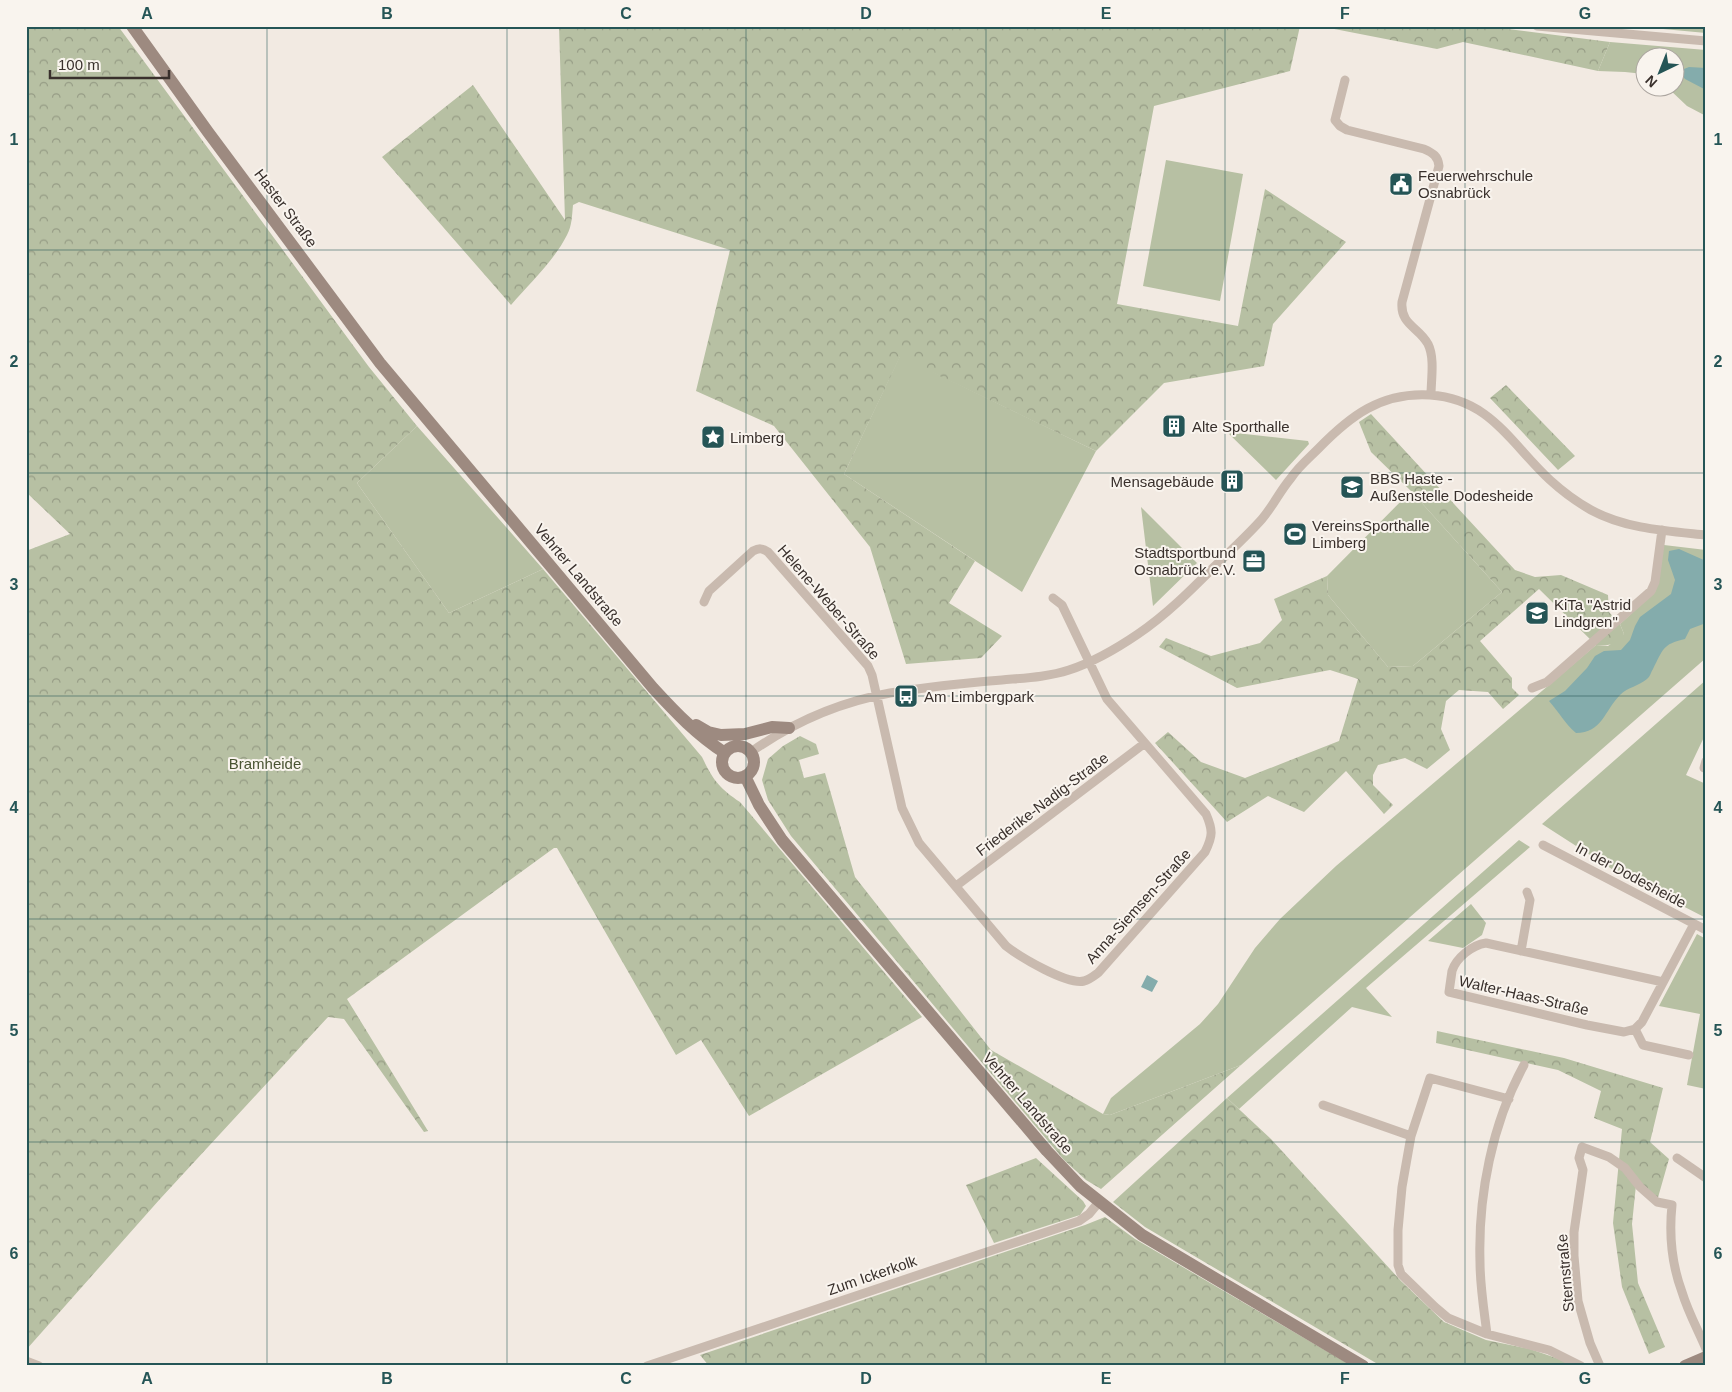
<svg xmlns="http://www.w3.org/2000/svg" width="1732" height="1392" viewBox="0 0 1732 1392" font-family="Arial,sans-serif">
  <defs>
    <pattern id="forest-crowns" width="20" height="18" patternUnits="userSpaceOnUse" patternTransform="scale(1.25)"><rect width="20" height="18" fill="#b7c0a3"/><path d="M2 6a3 3 0 1 1 6 0M12 15a3 3 0 1 1 6 0" fill="none" stroke="#969c85"/></pattern>
  </defs>
  <rect width="100%" height="100%" fill="#f2eae2"/>
  <!-- green -->
  <path fill="#b7c0a3" d="M1631 26H1706V33Z
    M1610 42 1706 50V116L1687 106 1668 88H1674V58H1644V74L1625 72 1598 71Z
    M1166 160 1243 174 1220 301 1143 286Z
    M900 356 1096 451 1022 592 844 474Z
    M417 426 543 569 449 613 357 483Z
    M1227 432 1308 441 1309 444 1276 480Z
    M1411 491 1502 592 1413 666 1388 667 1328 595 1327 576Z
    M1141 507 1197 563 1153 606Z
    M1664 545 1706 550V658L1241 1065 1110 1115 1103 1114 1111 1098 1200 1024 1218 1004 1255 948 1280 919 1336 866 1596 645 1608 646 1624 634 1620 624 1655 592Z
    M1706 680V733L1686 775 1706 784V918L1615 871 1542 824Z
    M1519 840 1530 847 1366 988 1392 1017 1352 1007 1239 1109 1227 1098Z
    M1471 904 1486 923 1482 935 1463 948 1428 941Z
    M1697 934 1706 939V1089L1687 1085 1700 1014 1659 1006Z"/>
  <!-- forest -->
  <path fill="url(#forest-crowns)" d="M26 26H118L369 367 417 426 357 483 449 613 543 569 702 757C713 780 719 788 740 802L922 1017 749 1116 701 1040 676 1055 557 848H554L347 999 428 1131 424 1132 344 1019 328 1017 160 1199 26 1350V551L70 534 26 492Z
    M559 26H1300L1290 71 1154 106 1117 304 1238 326 1265 189 1346 242 1273 324 1264 366 1164 383 1096 451 900 357 844 474 975 561 949 603 1002 636 981 658 906 664 870 547 774 426 696 391 730 250 579 202 573 205C572 215 572 226 567 235 554 261 529 284 511 305L382 157 473 85 565 220Z
    M1319 26H1484L1610 42 1598 71 1463 42 1437 49Z
    M1506 385 1575 456 1558 470 1490 398Z
    M1371 414 1515 570 1535 577 1561 575 1608 595 1609 612 1620 624 1624 634C1618 645 1608 646 1596 645L1539 589 1480 641 1512 678V688L1519 695 1503 709 1488 692 1459 690 1446 701 1441 729 1450 750 1427 769 1405 758 1378 765 1373 775V785L1393 805 1384 814 1346 771 1304 812 1268 796 1227 822 1155 743 1168 732 1201 762 1245 778 1339 741 1358 679 1330 670 1237 688 1159 647 1166 638 1211 656 1260 643 1282 620 1274 599 1327 576 1328 595 1388 667 1413 666 1502 592 1411 491 1371 452 1359 422Z
    M800 736 816 744 819 754 799 760 804 778 825 773 855 877 991 1050 1103 1114 1110 1115 1241 1065 1101 1189 1086 1180 1064 1160 791 836 768 800 762 780 768 759 783 746Z
    M1437 1031 1564 1058 1663 1088 1650 1142 1669 1159 1657 1201 1636 1185 1632 1224 1638 1283 1665 1347 1649 1354 1622 1287 1613 1223 1622 1129 1594 1118 1601 1091 1558 1070 1436 1043Z
    M1227 1098 1271 1139 1401 1281 1444 1322 1486 1340 1530 1349 1562 1360 1570 1366H1381L1145 1227 1113 1202Z
    M1036 1158 1083 1201 1086 1206 1080 1215 994 1243 966 1185Z
    M1105 1217 1135 1239 1352 1366H709L700 1355 1085 1225Z"/>
  <!-- water -->
  <path fill="#84acac" d="M1689 67 1706 68V90L1685 79 1681 74 1684 69Z
    M1679 549 1706 561V623L1690 629 1685 639C1662 644 1663 650 1653 669 1651 672 1650 677 1647 679 1639 686 1628 687 1620 695 1605 710 1602 733 1576 733 1565 724 1559 712 1549 701L1565 691 1587 668 1595 656 1604 651 1621 650 1630 640 1635 626 1640 617 1671 594 1675 580 1668 560 1669 551Z
    M1147 975 1158 981 1152 992 1141 987Z"/>
  <g fill="none" stroke-linecap="round" stroke-linejoin="round">
    <!-- street -->
    <path stroke="#c9baaf" stroke-width="9" d="M1537 26 1706 41
      M1345 80 1335 120 1340 126 1347 130 1424 149C1433 153 1438 156 1439 166L1402 302C1400 325 1419 327 1428 344 1435 358 1431 380 1431 395
      M704 602 709 591 753 551C759 548 762 548 768 552L868 666 872 675 902 808 919 843 1006 946C1020 957 1067 985 1084 981 1089 980 1094 976 1098 973L1205 852C1213 836 1213 830 1206 814L1107 699 1062 605 1053 598
      M1532 688 1547 682 1651 591 1655 582 1662 530
      M751 752C792 723 840 702 890 693 927 687 965 683 1002 680 1024 678 1048 677 1069 670 1094 662 1116 649 1138 634 1166 615 1190 591 1214 567 1230 551 1247 536 1262 519 1273 506 1280 491 1291 478 1298 467 1309 458 1318 449 1350 416 1381 392 1430 395 1491 399 1511 444 1550 480 1562 491 1577 502 1591 510 1626 529 1667 531 1706 535
      M1704 768 1706 761
      M1543 845 1706 930
      M956 886 1145 743
      M1521 951 1530 900 1527 892
      M1663 982 1486 943C1472 945 1456 958 1452 971 1451 978 1450 985 1449 992L1587 1025 1624 1032 1635 1029 1642 1022 1694 924
      M1635 1029 1643 1045 1689 1055
      M1509 1099 1430 1078 1411 1136 1402 1187 1398 1230V1265L1401 1274 1435 1307 1448 1318 1487 1334 1549 1350 1581 1366
      M1323 1105 1411 1136
      M1677 1158 1706 1178
      M1487 1334C1484 1310 1480 1286 1480 1262 1478 1195 1492 1124 1524 1065
      M26 1361 39 1366
      M647 1366 1079 1221 1089 1214 1099 1202
      M1600 1366 1590 1343 1578 1301 1574 1256V1232L1583 1170 1579 1158 1582 1147 1609 1157 1625 1168 1640 1187 1657 1202 1672 1205C1669 1234 1672 1265 1682 1292 1688 1312 1698 1330 1706 1349"/>
    <!-- secondary -->
    <path stroke="#9d8a80" stroke-width="12" d="M132 26 208 132 380 363 653 688C675 712 697 735 725 753
      M696 725 708 732 721 735 745 734 772 727 789 728
      M722 762a16 16 0 1 1 32 0a16 16 0 1 1-32 0Z
      M745 776 759 805 782 840 1047 1151 1080 1186 1142 1235 1363 1366
      M1685 1366 1706 1357"/>
  </g>
  <!-- grid -->
  <path fill="none" stroke="#255556" stroke-width="1" stroke-opacity="0.55" d="M267 26V1366M507 26V1366M746 26V1366M986 26V1366M1225 26V1366M1465 26V1366M26 250H1706M26 473H1706M26 696H1706M26 919H1706M26 1142H1706"/>
  <!-- icons -->
  <defs>
    <g id="civic-square" transform="scale(1.25)"><rect x="-9" y="-9" width="18" height="18" rx="4" fill="#255556" stroke="#f9f4ee"/><path d="M-.6-6.5H3V-4.5H.6V-3L4-1V1h2V6H-6V1h2V-1L-.6-3ZM-1.2 2.5V6h2.4V2.5Z" fill="#fff"/></g>
    <g id="building-square" transform="scale(1.25)"><rect x="-9" y="-9" width="18" height="18" rx="4" fill="#255556" stroke="#f9f4ee"/><path d="M-4-6H4V6H1V3H-1V6H-4ZM-2.5-4.3h1.7v1.8h-1.7ZM.8-4.3h1.7v1.8H.8ZM-2.5-1h1.7V.8h-1.7ZM.8-1h1.7V.8H.8Z" fill="#fff"/></g>
    <g id="sight-square" transform="scale(1.25)"><rect x="-9" y="-9" width="18" height="18" rx="4" fill="#255556" stroke="#f9f4ee"/><path d="M0-6L1.8-2.2L6-1.7L2.9 1.2L3.7 5.4L0 3.3L-3.7 5.4L-2.9 1.2L-6-1.7L-1.8-2.2Z" fill="#fff"/></g>
    <g id="school-square" transform="scale(1.25)"><rect x="-9" y="-9" width="18" height="18" rx="4" fill="#255556" stroke="#f9f4ee"/><path d="M0-5L7-2L0 1L-7-2ZM-4 1L0 2.5L4 1V4Q0 6-4 4Z" fill="#fff"/></g>
    <g id="stadium-square" transform="scale(1.25)"><rect x="-9" y="-9" width="18" height="18" rx="4" fill="#255556" stroke="#f9f4ee"/><path d="M0-5a6.5 5 0 1 0 0 10a6.5 5 0 1 0 0-10ZM-3.5-1.8h7v3.6h-7Z" fill="#fff"/></g>
    <g id="office-square" transform="scale(1.25)"><rect x="-9" y="-9" width="18" height="18" rx="4" fill="#255556" stroke="#f9f4ee"/><path d="M-6-3h4V-5.5h4V-3h4V5H-6ZM-1-4.5V-3h2v-1.5ZM-6 0V1H6V0Z" fill="#fff"/></g>
    <g id="bus-square" transform="scale(1.25)"><rect x="-9" y="-9" width="18" height="18" rx="4" fill="#255556" stroke="#f9f4ee"/><path d="M-5-6H5V4H4V6H2V4H-2V6H-4V4H-5ZM-3.5-4V0h7V-4ZM-3.5 1.2v1.5H-2V1.2ZM2 1.2v1.5H3.5V1.2Z" fill="#fff"/></g>
  </defs>
  <g fill-rule="evenodd">
    <use href="#civic-square" x="1401" y="184"/>
    <use href="#building-square" x="1174" y="426"/>
    <use href="#sight-square" x="713" y="437"/>
    <use href="#building-square" x="1232" y="481"/>
    <use href="#school-square" x="1352" y="487"/>
    <use href="#stadium-square" x="1295" y="534"/>
    <use href="#office-square" x="1254" y="561"/>
    <use href="#school-square" x="1537" y="613"/>
    <use href="#bus-square" x="906" y="696"/>
  </g>
  <g text-anchor="middle" dominant-baseline="central" stroke-width="4" stroke-linejoin="round" paint-order="stroke">
    <!-- poi labels -->
    <g font-size="15" fill="#39302c" stroke="#f9f4ee" text-anchor="start">
      <text x="1418" y="175">Feuerwehrschule<tspan x="1418" dy="17">Osnabrück</tspan></text>
      <text x="1192" y="426">Alte Sporthalle</text>
      <text x="730" y="437">Limberg</text>
      <text x="1370" y="478">BBS Haste -<tspan x="1370" dy="17">Außenstelle Dodesheide</tspan></text>
      <text x="1214" y="481" text-anchor="end">Mensagebäude</text>
      <text x="1312" y="525">VereinsSporthalle<tspan x="1312" dy="17">Limberg</tspan></text>
      <text x="1236" y="552" text-anchor="end">Stadtsportbund<tspan x="1236" dy="17">Osnabrück e.V.</tspan></text>
      <text x="1554" y="604">KiTa "Astrid<tspan x="1554" dy="17">Lindgren"</tspan></text>
      <text x="924" y="696">Am Limbergpark</text>
    </g>
    <!-- street labels -->
    <g font-size="15" fill="#39302c" stroke="#f9f4ee">
      <text transform="translate(286 208) rotate(53)">Haster Straße</text>
      <text transform="translate(579 575) rotate(50)">Vehrter Landstraße</text>
      <text transform="translate(829 602) rotate(49)">Helene-Weber-Straße</text>
      <text transform="translate(1042 804) rotate(-37)">Friederike-Nadig-Straße</text>
      <text transform="translate(1631 875) rotate(28)">In der Dodesheide</text>
      <text transform="translate(1138 906) rotate(-48)">Anna-Siemsen-Straße</text>
      <text transform="translate(1524 995) rotate(13)">Walter-Haas-Straße</text>
      <text transform="translate(1028 1103) rotate(49)">Vehrter Landstraße</text>
      <text transform="translate(1565 1273) rotate(-95)">Sternstraße</text>
      <text transform="translate(872 1275) rotate(-19)">Zum Ickerkolk</text>
    </g>
    <!-- park labels -->
    <g font-size="15" fill="#495432" stroke="#f9f4ee">
      <text x="265" y="763">Bramheide</text>
    </g>
  </g>
  <!-- border -->
  <rect width="1732" height="1392" fill="none" stroke="#f9f4ee" stroke-width="55"/>
  <!-- north arrow -->
  <g transform="translate(1660 72) rotate(223)"><circle r="24" fill="#f9f4ee" stroke="#aca6a0"/>
  <path d="M0-4L9 19L0 12L-9 19Z" fill="#255556"/>
  <text y="-8" font-size="14" font-weight="bold" text-anchor="middle" fill="#39302c">N</text>
  </g>
  <!-- scale -->
  <path d="M50 70v8h119v-8" fill="none" stroke="#39302c" stroke-width="2.5"/>
  <text x="58" y="70" font-size="15" fill="#39302c" stroke="#f9f4ee" stroke-width="4" paint-order="stroke">100 m</text>
  <rect x="28" y="28" width="1676" height="1336" fill="none" stroke="#255556" stroke-width="2"/>
  <g font-size="16" text-anchor="middle" font-weight="bold" fill="#255556">
    <text x="147" y="19">A</text>
    <text x="387" y="19">B</text>
    <text x="626" y="19">C</text>
    <text x="866" y="19">D</text>
    <text x="1106" y="19">E</text>
    <text x="1345" y="19">F</text>
    <text x="1585" y="19">G</text>
    <text x="14" y="145">1</text>
    <text x="1718" y="145">1</text>
    <text x="14" y="367">2</text>
    <text x="1718" y="367">2</text>
    <text x="14" y="590">3</text>
    <text x="1718" y="590">3</text>
    <text x="14" y="813">4</text>
    <text x="1718" y="813">4</text>
    <text x="14" y="1036">5</text>
    <text x="1718" y="1036">5</text>
    <text x="14" y="1259">6</text>
    <text x="1718" y="1259">6</text>
    <text x="147" y="1384">A</text>
    <text x="387" y="1384">B</text>
    <text x="626" y="1384">C</text>
    <text x="866" y="1384">D</text>
    <text x="1106" y="1384">E</text>
    <text x="1345" y="1384">F</text>
    <text x="1585" y="1384">G</text>
  </g>
</svg>
